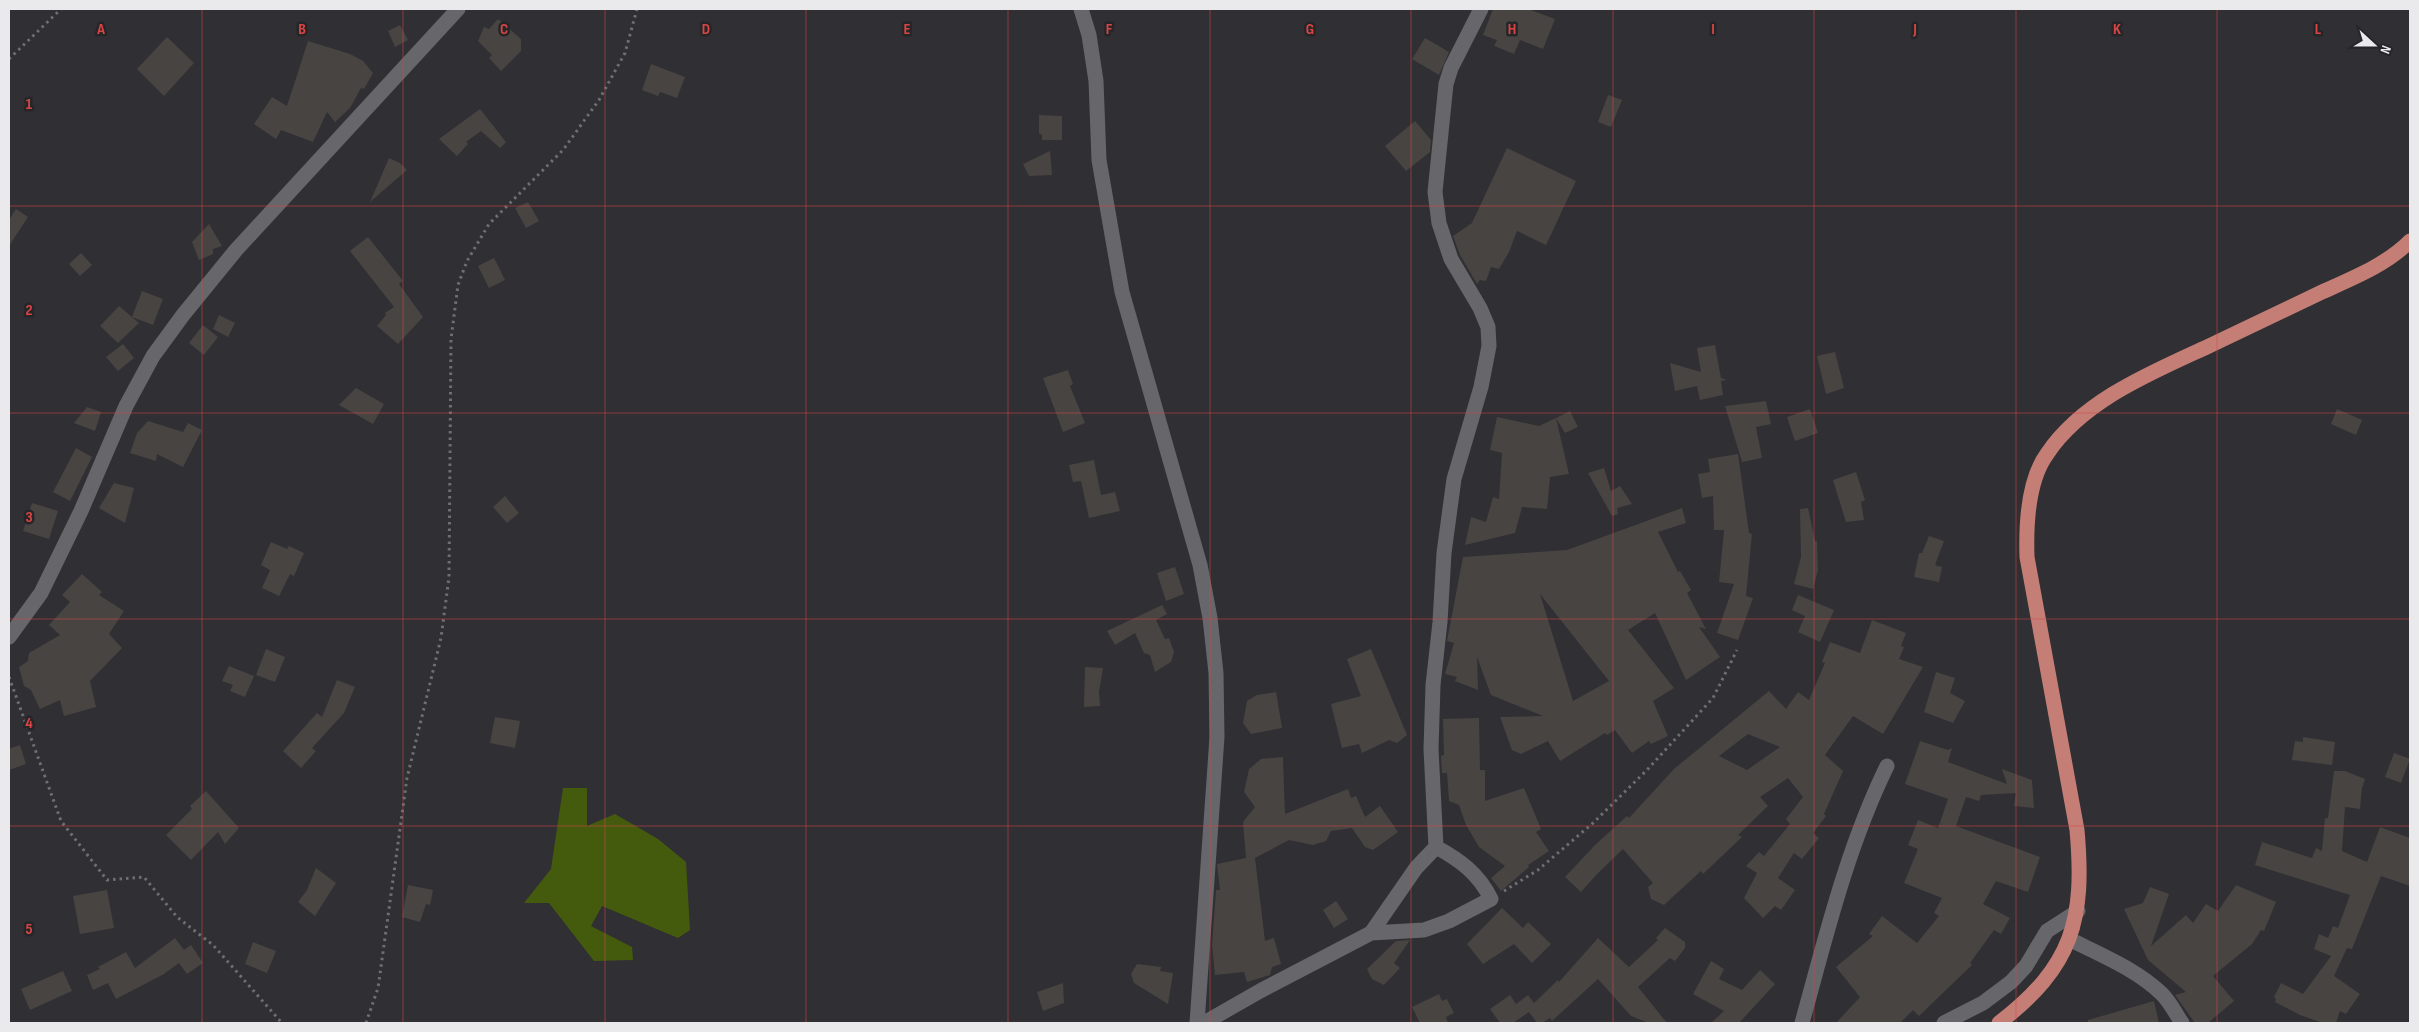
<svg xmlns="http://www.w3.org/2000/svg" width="2419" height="1032" viewBox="0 0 2419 1032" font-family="'Sofia Sans Condensed',sans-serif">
  <rect width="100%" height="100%" fill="#302f33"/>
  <!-- green -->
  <path fill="#445b0e" d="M563 788H587V826L615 814 658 839 686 862 690 930 678 938 602 906 591 926 632 947 633 960 594 961 549 903H524L551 869Z"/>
  <!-- building -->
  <path fill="#484442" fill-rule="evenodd" d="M1493 9H1528L1555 19 1543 49 1520 40 1514 54 1494 46 1497 40 1483 35Z
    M498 19 521 39V51L501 71 489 58 492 55 478 41 484 27 489 29Z
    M400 25 408 40 395 47 388 31Z
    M167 37 194 63 164 96 137 69Z
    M1425 38 1449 52 1439 75 1412 59Z
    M308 41 350 54 363 61 373 73 364 89 361 88 350 108 335 122 327 112 313 142 281 130 276 139 254 124 272 97 287 106Z
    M651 64 685 77 677 98 660 92 658 96 642 90Z
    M1608 95 1622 100 1611 127 1598 122Z
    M480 109 506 142 500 148 481 131 466 142 468 144 457 156 439 139Z
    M1039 115 1062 116V140H1042V135L1039 133Z
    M1415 121 1431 140 1430 152 1406 171 1385 146Z
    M1507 148 1576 181 1546 245 1517 231 1509 252 1499 269 1491 267 1486 281 1480 280 1477 284 1460 255 1453 236 1472 223Z
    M1050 151 1052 175 1029 176 1023 164Z
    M389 158 400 163 407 170 370 202Z
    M528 202 539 221 526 228 515 208Z
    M16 209 28 217 9 246V220Z
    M209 224 222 246 213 249V254L199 260 192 242Z
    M368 237 403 281 399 284 423 317 398 344 377 326 386 315 385 313 394 307 350 251Z
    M81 253 92 265 80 276 69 264Z
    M494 258 505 280 489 288 478 266Z
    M142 291 163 299 153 325 132 317Z
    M119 306 139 323 118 343 100 326Z
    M219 315 235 323 228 337 213 329Z
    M203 325 218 337 204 355 189 343Z
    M123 344 134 358 118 371 106 357Z
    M1715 345 1721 378 1727 380 1721 381 1723 395 1700 400 1697 386 1675 391 1670 363 1701 372 1697 348Z
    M1835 352 1844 388 1826 394 1817 356Z
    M1068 370 1073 384 1070 386 1085 423 1063 432 1043 378Z
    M356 388 384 404 373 424 339 405Z
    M1766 401 1771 424 1756 427 1762 458 1742 462 1725 406Z
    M87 407 101 412 95 431 74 423Z
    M1810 409 1818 433 1795 441 1787 417Z
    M2337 409 2362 420 2356 435 2331 424Z
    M1570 411 1578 427 1565 433 1556 418Z
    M1497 417 1539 426 1556 418 1569 474 1550 477 1547 509 1522 507 1515 533 1465 545 1471 517 1486 522 1493 497 1499 499 1502 453 1490 450Z
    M148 421 183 432 188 423 202 430 183 467 157 454 156 461 130 453 137 433Z
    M76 448 92 457 70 501 53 492Z
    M1738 454 1749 533 1752 534 1746 596 1753 598 1738 640 1717 633 1734 584 1719 582 1724 530H1714L1713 496 1702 498 1698 474 1710 472 1708 459Z
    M1094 460 1101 495 1115 492 1120 511 1089 518 1081 481 1073 482 1069 465Z
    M1604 468 1611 491 1620 486 1632 504 1617 508 1618 514 1612 516 1588 473Z
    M1856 472 1865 500 1861 502 1864 520 1846 522 1833 480Z
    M114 483 134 488 125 523 99 508Z
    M505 496 519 513 507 523 493 507Z
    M32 503 58 511 49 539 23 531Z
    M1682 508 1686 523 1658 532 1678 572 1680 571 1691 590 1687 593 1706 629 1699 627 1720 657 1686 680 1655 613 1628 630 1674 688 1653 701 1668 736 1651 744 1649 741 1632 753 1615 730 1607 735 1605 733 1560 761 1548 741 1521 754 1512 750 1500 717 1543 716 1491 695 1477 657 1478 690 1455 681 1457 677 1445 674 1454 643 1447 641 1463 557 1567 550ZM1540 594 1609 681 1573 701Z
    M1808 508 1815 541H1817L1818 570 1813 589 1794 584 1801 557 1800 509Z
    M1929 536 1944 541 1935 565 1942 567 1939 582 1914 577 1919 553H1922Z
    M271 542 287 549 289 546 304 553 294 576 290 574 279 596 262 588 270 570 261 565Z
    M1175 567 1184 594 1166 601 1157 573Z
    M82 574 102 592 99 595 124 611 109 634 122 648 90 681 96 707 64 716 60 700 40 709 31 690 24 686 19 667 28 661 29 653 60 635 49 625 70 602 62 595Z
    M1798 595 1834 610 1820 642 1798 632 1805 616 1792 610Z
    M1162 605 1167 614 1156 620 1165 639 1169 638 1174 652 1171 662 1155 672 1150 655 1144 653 1135 633 1115 645 1107 631Z
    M1872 620 1906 633 1901 646 1904 647 1899 659 1923 667 1883 734 1853 716 1825 755 1843 771 1824 814 1826 816 1813 833 1819 838 1802 859 1794 853 1778 878 1795 890 1781 910 1775 906 1763 918 1744 898 1757 873 1746 866 1759 852 1764 856 1790 824 1786 819 1803 797 1788 778 1760 797 1768 806 1738 835 1742 837 1703 874 1701 871 1664 905 1651 899 1648 887 1653 883 1623 849 1598 873 1581 892 1565 877 1595 845 1627 816 1629 818 1674 769 1769 691 1786 709 1798 692 1809 700 1825 663 1822 662 1830 642 1860 653ZM1748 734 1780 747 1747 770 1719 756Z
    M266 649 285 657 275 682 256 675Z
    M1371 649 1407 735 1397 743 1389 740 1362 753 1359 744 1342 748 1331 704 1361 696 1347 659Z
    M229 666 254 676 245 697 230 691 233 685 222 681Z
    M1085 667 1103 668 1099 692 1100 706 1084 707Z
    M1936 672 1955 678 1950 693 1965 701 1953 723 1924 712Z
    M337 680 355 687 344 713 312 748 316 751 301 768 283 751 317 713 322 717Z
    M1276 692 1282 728 1251 734 1243 723 1247 701 1257 695Z
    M495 717 520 721 515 748 490 743Z
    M1479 718 1480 770H1485V801L1524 788 1541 829 1536 832 1549 851 1528 865 1529 867 1501 891 1491 878 1505 866 1479 847 1466 825 1459 805 1449 801 1447 773H1442L1441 756 1444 755 1443 719Z
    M2303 737 2335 742 2332 765 2292 760 2295 741 2303 742Z
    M1920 741 1948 750 1952 748 1948 762 2007 784 2002 769 2032 780 2034 808 2014 806 2016 793 1981 795 1979 801 1966 797 1956 826 2040 857 2028 892 1996 881 1983 904 2010 918 2001 934 1994 930 1970 963 1972 965 1919 1016 1913 1010 1900 1023H1836L1860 997 1836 967 1873 936 1869 934 1882 916 1917 943 1939 916 1934 913 1942 898 1904 883 1918 849 1908 845 1918 820 1938 828 1948 799 1905 784Z
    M20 745 26 764 9 770V749Z
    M2394 753 2410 759 2401 783 2385 777Z
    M1283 757 1285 814 1348 789 1351 798 1356 796 1365 817 1380 806 1398 832 1373 850 1365 847 1352 828 1331 831 1326 841 1313 845 1289 840 1255 858 1265 941 1274 938 1281 964 1272 967 1270 975 1247 982 1244 972 1215 975 1212 945 1216 890H1220L1217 864 1246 858 1243 822 1255 807 1244 792 1249 769 1261 759Z
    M2334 771H2345L2365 779 2362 788 2360 809 2345 807 2342 851 2367 862 2380 827 2410 838V886L2381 876 2352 949 2347 948 2334 976 2360 994 2346 1014 2340 1011 2336 1023H2323L2300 1015 2275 1002 2276 999 2274 997 2281 983 2303 994 2331 956 2314 949 2319 934 2328 938 2333 926 2338 928 2350 895 2255 865 2262 842 2312 858 2316 848 2322 851 2325 818H2328Z
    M206 791 239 828 225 844 218 832 191 860 166 835 192 809 190 806Z
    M316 868 336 883 315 916 298 902 307 890Z
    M408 885 433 890 430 905 426 904 420 922 402 917Z
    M2236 885 2276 902 2264 931 2261 930 2252 944 2213 976 2234 1001 2208 1023H2195L2175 995 2186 992 2148 960 2124 909 2143 903 2150 887 2169 894 2151 946 2186 915 2193 923 2206 904 2218 911Z
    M107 890 114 928 80 934 73 896Z
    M1336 901 1348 919 1334 928 1323 910Z
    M1502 908 1523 928 1528 922 1551 944 1532 963 1514 944 1483 964 1467 944Z
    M1665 928 1685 942V948L1675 961 1670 958 1638 987 1667 1023H1649L1631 1016 1598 979 1552 1021 1550 1018 1542 1023H1537L1529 1012 1513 1023H1500L1490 1009 1510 995 1516 1004 1528 995 1534 1003 1558 980 1559 982 1598 938 1629 967 1658 940 1656 938Z
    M175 938 184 950 191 945 203 963 187 974 179 963 164 974 116 999 108 983 93 990 87 975 100 969 98 967 126 952 135 968Z
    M1410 940 1394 963 1400 968 1384 985 1372 979 1367 969 1396 941Z
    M253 942 276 951 267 973 245 964Z
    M1711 961 1724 969 1719 979 1742 990 1760 970 1775 984 1739 1023H1711L1724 1011 1693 994Z
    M1137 964 1161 967 1160 971 1173 973 1168 1004 1134 983 1131 974Z
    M63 971 72 991 30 1010 21 989Z
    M1063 983 1064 1003 1043 1011 1037 992Z
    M1439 994 1442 1001 1447 999 1454 1013 1446 1017 1448 1023H1420L1412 1007Z
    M2154 1001 2159 1023H2088V1020Z"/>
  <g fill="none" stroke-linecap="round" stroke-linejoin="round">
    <!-- path -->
    <path stroke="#6f6e72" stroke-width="3" stroke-dasharray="2.5 4" stroke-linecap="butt" d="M9 59 61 9
      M9 677 61 821 107 880 144 877 177 917 213 945 282 1023
      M1504 891 1538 870 1593 823 1646 771 1713 698 1737 650
      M366 1023 378 988 381 967 407 778 441 638 449 577 451 339 458 285 467 261 489 224 563 150 599 100 625 53 637 9"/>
    <!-- minor -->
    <path stroke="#67676b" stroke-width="15" d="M1081 9 1089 35 1096 81 1099 160 1122 292 1200 565 1210 618 1216 673 1217 737 1197 1023
      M9 637 41 593 81 511 126 406 153 356 183 315 236 250 458 9
      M1371 933 1416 868 1436 847 1431 749 1433 685 1440 622 1444 553 1454 479 1481 387 1489 346 1488 327 1480 308 1451 259 1439 223 1435 192 1446 84 1451 68 1481 9
      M2069 939C2101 955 2136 969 2162 994 2170 1002 2176 1014 2182 1023
      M1204 1023 1260 991 1371 933 1424 930 1449 921 1491 899C1479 874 1460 860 1436 847
      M1802 1023C1826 936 1847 848 1887 766
      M1944 1023 1983 1003 2011 982 2026 966 2047 931 2078 911"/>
    <!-- trunk -->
    <path stroke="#c47e76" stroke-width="15" d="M1999 1023C2073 966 2085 920 2077 830L2027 557C2026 526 2028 480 2047 454 2083 400 2153 372 2209 346 2247 328 2285 310 2322 292 2353 278 2386 265 2410 241"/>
  </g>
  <!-- grid -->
  <path fill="none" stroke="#d94545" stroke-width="1" stroke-opacity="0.55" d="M202 9V1023M403 9V1023M605 9V1023M806 9V1023M1008 9V1023M1210 9V1023M1411 9V1023M1613 9V1023M1814 9V1023M2016 9V1023M2217 9V1023M9 206H2410M9 413H2410M9 619H2410M9 826H2410"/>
  <g font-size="16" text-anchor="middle" font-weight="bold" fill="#d94545" stroke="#262629" stroke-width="5" stroke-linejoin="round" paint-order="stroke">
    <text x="101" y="34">A</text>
    <text x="302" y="34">B</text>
    <text x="504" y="34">C</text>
    <text x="706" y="34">D</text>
    <text x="907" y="34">E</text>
    <text x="1109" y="34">F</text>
    <text x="1310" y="34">G</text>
    <text x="1512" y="34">H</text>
    <text x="1713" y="34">I</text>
    <text x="1915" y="34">J</text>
    <text x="2117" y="34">K</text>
    <text x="2318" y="34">L</text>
    <text x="29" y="109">1</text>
    <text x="29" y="315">2</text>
    <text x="29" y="522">3</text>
    <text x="29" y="728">4</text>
    <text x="29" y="934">5</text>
  </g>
  <!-- border -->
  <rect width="2419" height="1032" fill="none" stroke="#eaeaec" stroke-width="20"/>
  <!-- north arrow -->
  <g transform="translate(2374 45) rotate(111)" stroke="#262629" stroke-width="4" paint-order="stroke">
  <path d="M0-4L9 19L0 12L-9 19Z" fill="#eaeaec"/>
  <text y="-8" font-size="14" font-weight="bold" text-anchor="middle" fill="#eaeaec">N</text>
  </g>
</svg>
